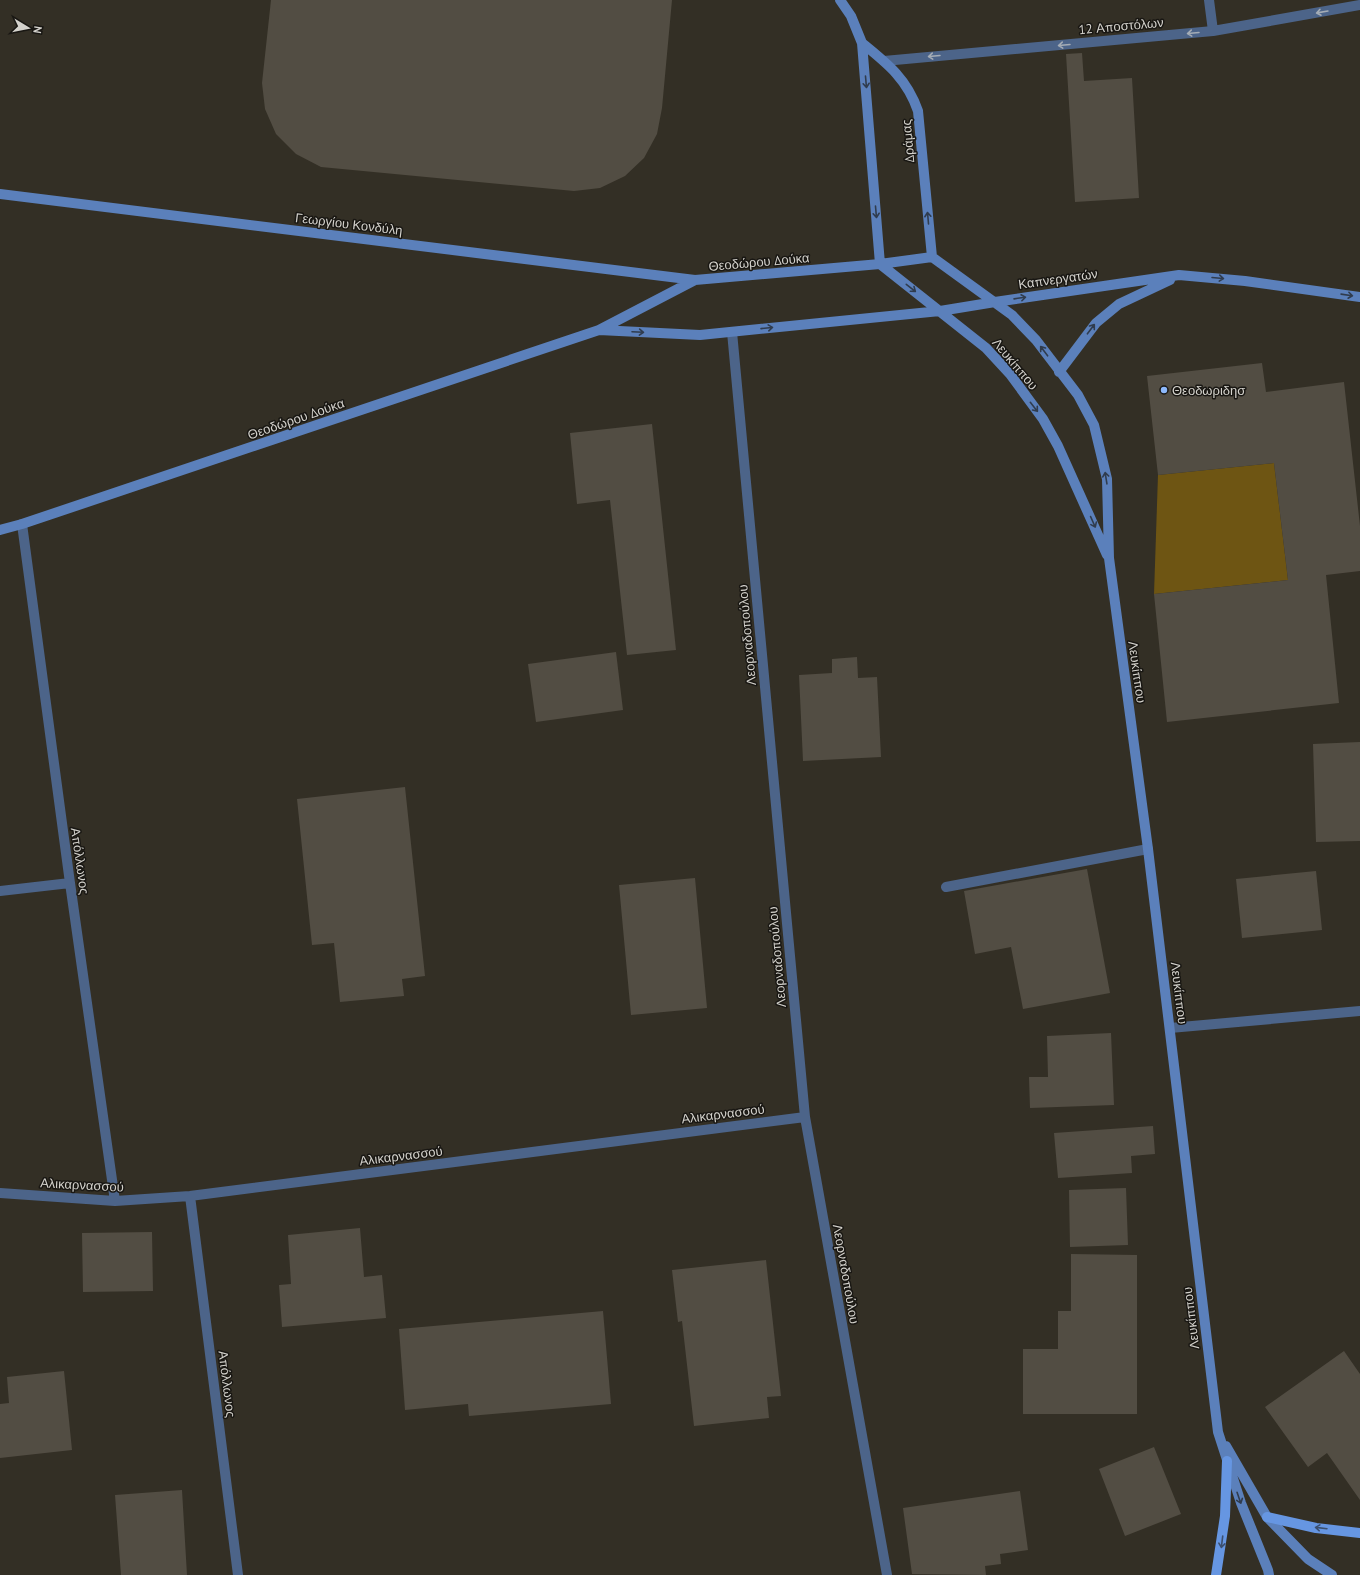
<svg xmlns="http://www.w3.org/2000/svg" width="1360" height="1575" viewBox="0 0 1360 1575" font-family="'PT Sans',sans-serif">
  <rect width="100%" height="100%" fill="#332f25"/>
  <!-- green -->
  <path fill="#6e5513" d="M1274 463 1288 580 1154 594 1158 475Z"/>
  <!-- building -->
  <path fill="#524d43" d="M271 0H672L662 108 657 134 644 158 625 176 600 188 574 191 321 167 296 154 276 134 265 109 262 83Z
    M1082 53 1084 81 1132 78 1139 198 1075 202 1066 54Z
    M1262 363 1266 392 1344 382 1360 526V571L1326 575 1339 703 1167 722 1154 594 1288 580 1274 463 1158 475 1147 376Z
    M652 424 676 650 627 655 610 500 577 504 570 433Z
    M616 652 623 710 536 722 528 664Z
    M857 657 858 678 877 677 881 757 803 761 799 675 832 673V659Z
    M1360 742V841L1316 842 1313 744Z
    M405 787 425 976 402 979 404 996 340 1002 334 943 312 945 297 799Z
    M1087 869 1110 993 1023 1009 1011 947 975 954 964 891Z
    M1316 871 1322 930 1242 938 1236 879Z
    M695 878 707 1008 631 1015 619 885Z
    M1111 1033 1114 1105 1030 1108 1029 1077H1048L1047 1036Z
    M1153 1126 1155 1154 1131 1156 1132 1173 1058 1178 1054 1133Z
    M1126 1188 1128 1245 1070 1247 1069 1190Z
    M360 1228 364 1277 382 1275 386 1318 282 1327 279 1285 291 1284 288 1235Z
    M152 1232 153 1291 83 1292 82 1233Z
    M1071 1254 1137 1255V1414H1023V1349H1058V1311H1071Z
    M766 1260 781 1396 767 1397 769 1418 694 1426 682 1321 678 1322 672 1270Z
    M603 1311 611 1404 469 1416 468 1404 405 1410 399 1329Z
    M1344 1351 1360 1374V1500L1327 1453 1308 1467 1265 1407Z
    M64 1371 72 1450 0 1458V1404L9 1403 7 1377Z
    M1154 1447 1181 1514 1125 1536 1099 1469Z
    M182 1490 187 1575H121L115 1495Z
    M1020 1491 1028 1550 1000 1554 1001 1564 985 1566 986 1575 912 1574 903 1508Z"/>
  <g fill="none" stroke-linecap="round" stroke-linejoin="round">
    <!-- lane -->
    <path stroke="#4c6489" stroke-width="10" d="M1170 1028 1360 1011"/>
    <!-- street -->
    <path stroke="#4c6489" stroke-width="10" d="M1209 0 1213 31
      M884 61 1213 31 1360 5
      M732 332 805 1117 887 1575
      M22 524 70 883 115 1201
      M946 887 1148 849
      M0 891 70 883
      M0 1193 115 1201 190 1196 805 1117
      M190 1196 238 1575"/>
    <!-- secondary -->
    <path stroke="#5b80bb" stroke-width="10" d="M840 0 851 16 862 43 880 264
      M862 43C888 64 907 79 918 111L932 257
      M0 194 695 280
      M932 257 1012 315 1036 340 1078 395 1094 425 1107 479 1109 558 1148 849 1218 1432 1241 1503 1268 1570 1269 1575
      M880 264 986 348 1010 374 1043 419 1058 446 1107 555
      M599 330 700 335 940 311 995 302 1179 275 1245 281 1360 297
      M1059 372 1096 323 1119 304 1170 280
      M0 530 22 524 599 330 695 280 880 264 932 257
      M1226 1446 1267 1517 1308 1559 1332 1575"/>
    <!-- primary -->
    <path stroke="#6696e2" stroke-width="10" d="M1267 1517 1316 1528 1360 1533
      M1216 1575 1225 1516 1227 1461"/>
  </g>
  <!-- one-way arrows -->
  <defs><path id="oneway-shaft" d="M-6 0H5M1.5-3L5.5 0L1.5 3" fill="none" stroke-width="1.6" stroke-linecap="round" stroke-linejoin="round"/></defs>
  <g stroke="#a4acb5">
    <use href="#oneway-shaft" transform="translate(1322 12) rotate(170)"/>
    <use href="#oneway-shaft" transform="translate(1193 33) rotate(175)"/>
    <use href="#oneway-shaft" transform="translate(1064 45) rotate(175)"/>
    <use href="#oneway-shaft" transform="translate(934 56) rotate(175)"/>
  </g>
  <g stroke="#303c4e">
    <use href="#oneway-shaft" transform="translate(866 82) rotate(85)"/>
    <use href="#oneway-shaft" transform="translate(876 212) rotate(85)"/>
    <use href="#oneway-shaft" transform="translate(928 218) rotate(-95)"/>
    <use href="#oneway-shaft" transform="translate(1218 278) rotate(5)"/>
    <use href="#oneway-shaft" transform="translate(911 288) rotate(38)"/>
    <use href="#oneway-shaft" transform="translate(1347 295) rotate(8)"/>
    <use href="#oneway-shaft" transform="translate(1020 298) rotate(-8)"/>
    <use href="#oneway-shaft" transform="translate(767 328) rotate(-6)"/>
    <use href="#oneway-shaft" transform="translate(1091 329) rotate(-53)"/>
    <use href="#oneway-shaft" transform="translate(638 332) rotate(3)"/>
    <use href="#oneway-shaft" transform="translate(1044 351) rotate(-127)"/>
    <use href="#oneway-shaft" transform="translate(1034 407) rotate(52)"/>
    <use href="#oneway-shaft" transform="translate(1106 478) rotate(-99)"/>
    <use href="#oneway-shaft" transform="translate(1093 522) rotate(66)"/>
    <use href="#oneway-shaft" transform="translate(1239 1498) rotate(71)"/>
  </g>
  <g stroke="#3c5070">
    <use href="#oneway-shaft" transform="translate(1321 1528) rotate(-173)"/>
    <use href="#oneway-shaft" transform="translate(1222 1542) rotate(97)"/>
  </g>
  <!-- markers -->
  <circle fill="#8db9fc" stroke="#191713" stroke-width="1.5" cx="1164" cy="390" r="4"/>
  <g text-anchor="middle" dominant-baseline="central" stroke-width="3" stroke-linejoin="round" paint-order="stroke">
    <!-- street labels -->
    <g font-size="13" fill="#d4d2cc" stroke="#191713">
      <text transform="translate(1121 26) rotate(-5)">12 Αποστόλων</text>
      <text transform="translate(908 141) rotate(-95)">Δράμας</text>
      <text transform="translate(349 224) rotate(7)">Γεωργίου Κονδύλη</text>
      <text transform="translate(759 262) rotate(-5)">Θεοδώρου Δούκα</text>
      <text transform="translate(1058 279) rotate(-8)">Καπνεργατών</text>
      <text transform="translate(1015 364) rotate(50)">Λευκίππου</text>
      <text transform="translate(296 419) rotate(-19)">Θεοδώρου Δούκα</text>
      <text transform="translate(747 635) rotate(-95)">Λεορναδοπούλου</text>
      <text transform="translate(1137 672) rotate(82)">Λευκίππου</text>
      <text transform="translate(80 861) rotate(82)">Απόλλωνος</text>
      <text transform="translate(777 957) rotate(-95)">Λεορναδοπούλου</text>
      <text transform="translate(1179 993) rotate(83)">Λευκίππου</text>
      <text transform="translate(723 1114) rotate(-7)">Αλικαρνασσού</text>
      <text transform="translate(401 1156) rotate(-7)">Αλικαρνασσού</text>
      <text transform="translate(82 1185) rotate(3)">Αλικαρνασσού</text>
      <text transform="translate(846 1274) rotate(80)">Λεορναδοπούλου</text>
      <text transform="translate(1191 1318) rotate(-97)">Λευκίππου</text>
      <text transform="translate(227 1384) rotate(83)">Απόλλωνος</text>
    </g>
    <!-- poi labels -->
    <g font-size="13" fill="#d4d2cc" stroke="#191713" text-anchor="start">
      <text x="1172" y="390">Θεοδωριδησ</text>
    </g>
  </g>
  <!-- north arrow -->
  <g transform="translate(28 28) rotate(100)" stroke="#191713" stroke-width="3" paint-order="stroke">
  <path d="M0-3L7 15L0 10L-7 15Z" fill="#d4d2cc"/>
  <text y="-6" font-size="11" font-weight="bold" text-anchor="middle" fill="#d4d2cc">N</text>
  </g>
</svg>
